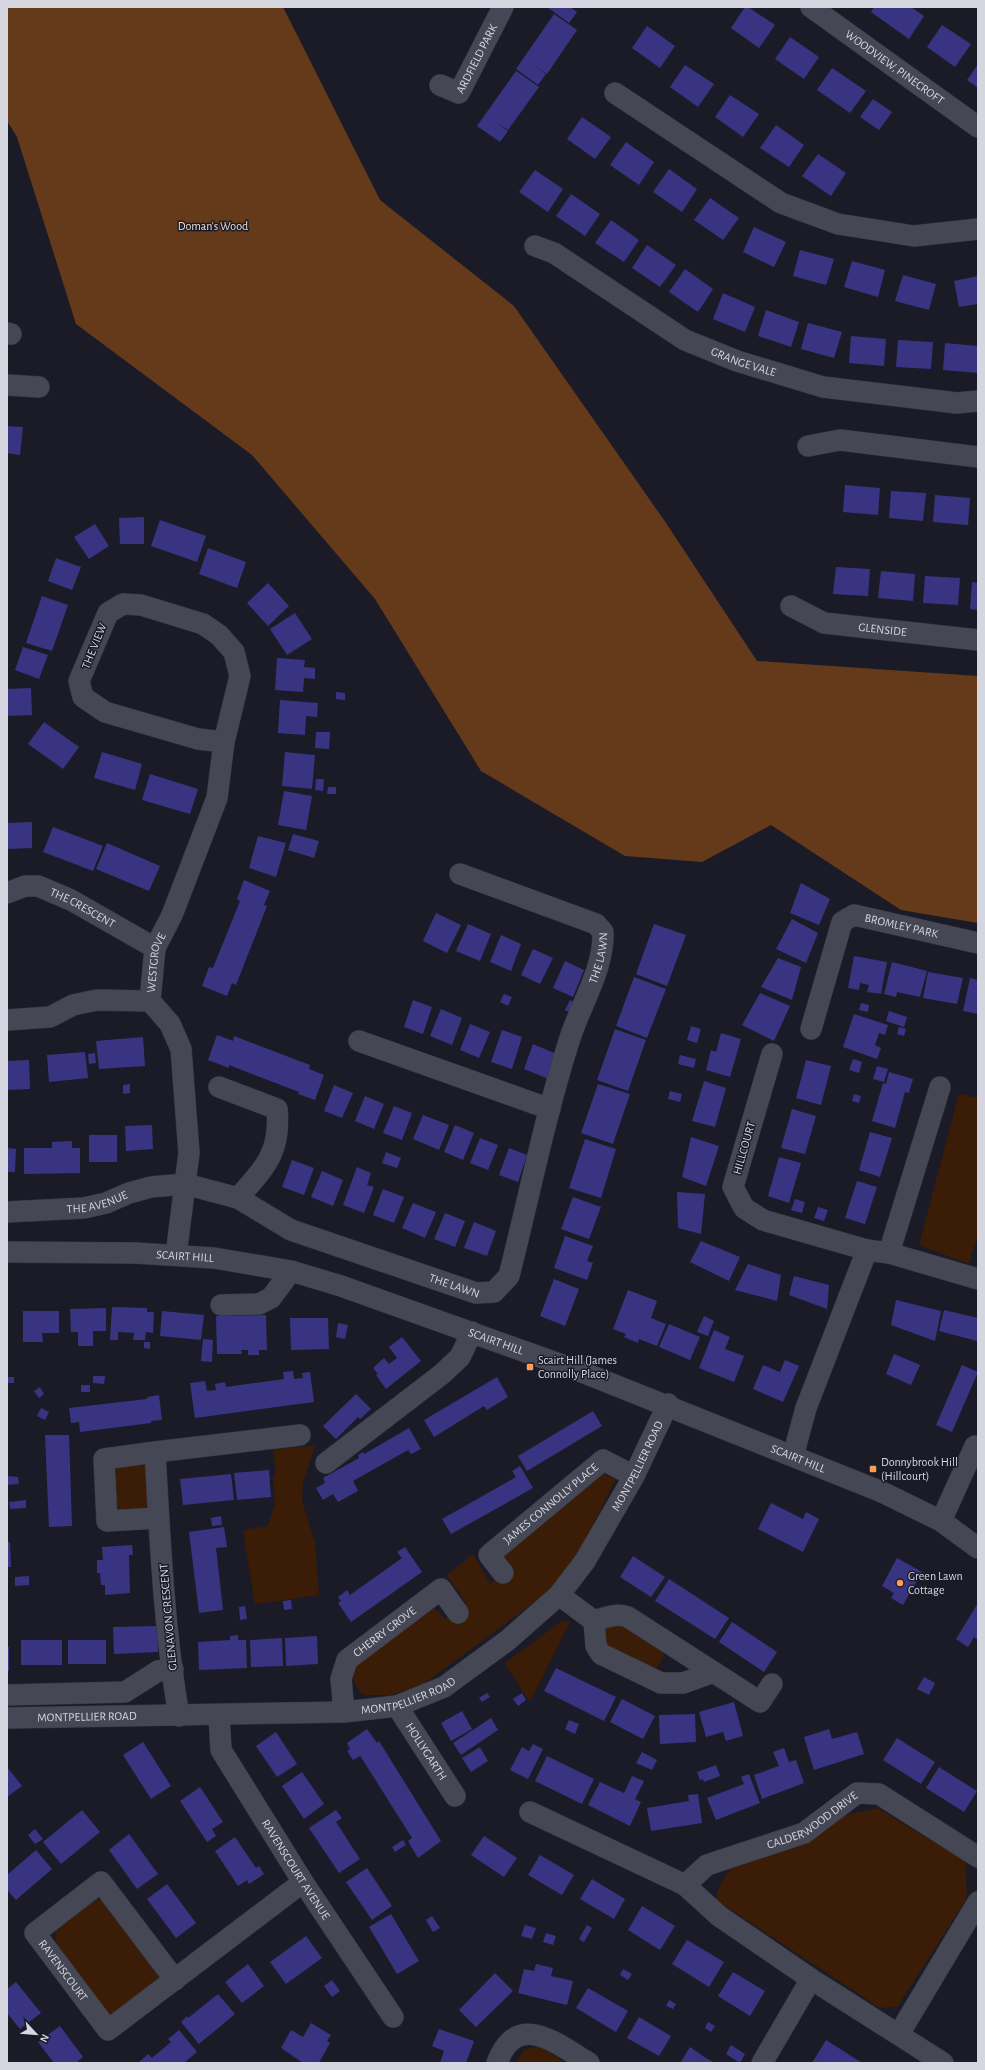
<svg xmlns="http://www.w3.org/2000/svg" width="985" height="2070" viewBox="0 0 985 2070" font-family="'Alegreya Sans',sans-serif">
  <rect width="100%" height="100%" fill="#1a1b27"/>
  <!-- green -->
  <path fill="#3b1d07" d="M959 1094 978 1098V1233L969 1264 919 1245Z
    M315 1446 303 1482 302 1501 315 1543 319 1595 255 1604 243 1530 268 1526 275 1504 273 1476H276L273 1448Z
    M116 1466H145L149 1500 147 1505 141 1512 120 1510 116 1504Z
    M598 1472 616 1479 573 1563 552 1589 421 1686 391 1695H364C354 1686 352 1679 354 1666L433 1607 445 1619 466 1603 447 1575 473 1554 490 1584 509 1570 502 1553Z
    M562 1621 570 1622 531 1700 529 1701 505 1663Z
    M612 1622 620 1623 667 1650 655 1671 607 1649C601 1639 605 1630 612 1622Z
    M877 1808 965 1861 967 1898 898 2006 880 2008 716 1900 719 1886 731 1869 817 1836 837 1817Z
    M96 1899 107 1902 160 1980 111 2015 106 2012 55 1944 56 1931Z
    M539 2046 566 2063H515L524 2050Z"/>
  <!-- forest -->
  <path fill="#653a1a" d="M7 7H283L380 200 514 306 664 520 757 661 978 676V923L901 910 771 825 702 862 625 856 481 771 375 599 252 455 76 324 17 137 7 121Z"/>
  <!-- building -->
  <path fill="#393482" d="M547 7H570L577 12 569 23Z
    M745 7H748L775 25 759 48 731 28Z
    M874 7H911L924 16 909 39 871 12Z
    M554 14 577 30 547 74 532 64 546 74 538 85 516 69Z
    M942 25 971 44 955 67 927 47Z
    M647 26 675 46 660 68 632 48Z
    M790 37 819 57 804 79 775 59Z
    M978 64V88L967 80Z
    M685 65 714 84 698 107 670 87Z
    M832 68 866 91 850 113 817 90Z
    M516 71 539 87 508 130 495 122 508 131 500 142 477 126Z
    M730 95 759 114 743 137 715 117Z
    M873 99 892 112 879 130 860 117Z
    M582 117 611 137 595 159 567 139Z
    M776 125 804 145 789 167 760 148Z
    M626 142 654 162 639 185 610 165Z
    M818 154 846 173 831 196 802 176Z
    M669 169 697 189 682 212 653 192Z
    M535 170 563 189 548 212 519 192Z
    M571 194 600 214 585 236 556 216Z
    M710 198 739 218 723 240 694 220Z
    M611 220 639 240 624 262 595 243Z
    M754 227 786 242 774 267 743 252Z
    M647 245 676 265 660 287 632 268Z
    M800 250 834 259 826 285 793 276Z
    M852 261 885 270 878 297 844 287Z
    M685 269 713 289 698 312 669 292Z
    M903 275 936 284 929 310 895 301Z
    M978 276V304L959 307 954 281Z
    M723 293 755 307 745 332 713 319Z
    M766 310 799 322 791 347 758 336Z
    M808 323 842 332 834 358 801 349Z
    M851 336 886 339 884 366 849 363Z
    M898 340 933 342 931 369 896 367Z
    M945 343 978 346V373L943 370Z
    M7 426 23 427 20 455 7 453Z
    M845 485 880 488 878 515 843 512Z
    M891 491 926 493 923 521 889 518Z
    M935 495 970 498 968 525 933 522Z
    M144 517V544H120L119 518Z
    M160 520 206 536 197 562 151 546Z
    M95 524 109 546 89 559 74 537Z
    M208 548 246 562 237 588 199 574Z
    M56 558 81 567 72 590 48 581Z
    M836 567 870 569 868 596 833 594Z
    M881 571 915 574 913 601 878 598Z
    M925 576 960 578 958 605 923 603Z
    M972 582 978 583V610L970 609Z
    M268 583 289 606 268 626 247 603Z
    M42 596 68 605 52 651 26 643Z
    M295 613 312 639 287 655 270 629Z
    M23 647 48 655 39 679 15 670Z
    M277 658 305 660 304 667 315 668V679L304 678 303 692 275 690Z
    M31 688 32 715 7 716V689Z
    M336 692 345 693V700L336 699Z
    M280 700 318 703 317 717 306 716 305 735 278 733Z
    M44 722 79 747 63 769 28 744Z
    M316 732H330L329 749 315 748Z
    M102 752 142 764 135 790 94 778Z
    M285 752 315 755 312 789 282 786Z
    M150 774 198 789 190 814 142 800Z
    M316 779H324L323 791 315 790Z
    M328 787H336V794H327Z
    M284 791 312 796 306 830 278 825Z
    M32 822V848L7 849V823Z
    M53 827 103 846 93 871 43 852Z
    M293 834 319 841 314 858 288 850Z
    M258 836 286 843 276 877 249 868Z
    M107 843 160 866 149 891 96 869Z
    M244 880 270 891 264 905 267 906 236 985 232 983 227 996 202 986 209 967 213 968 240 901 237 899Z
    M801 883 830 899 819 925 790 913Z
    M436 913 461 925 447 953 423 941Z
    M792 919 818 933 806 963 776 949Z
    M468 924 491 934 480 961 456 951Z
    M654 924 686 935 667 986 636 974Z
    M501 935 521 944 511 971 490 962Z
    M533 949 553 958 540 984 521 975Z
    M854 956 887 962 881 994 867 992 869 985 860 983 859 990 848 988Z
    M778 958 801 967 792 1000 761 987Z
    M565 961 584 970 573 997 553 988Z
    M892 962 927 971 920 997 897 992 896 997 884 994Z
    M928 972 963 978 957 1004 923 998Z
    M634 977 666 989 647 1038 616 1026Z
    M970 978 978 980V1014L963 1011Z
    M760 993 790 1006 774 1041 742 1025Z
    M504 994 512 997 508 1006 500 1002Z
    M413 1000 432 1007 423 1034 404 1027Z
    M570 1000 576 1003 571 1013 565 1010Z
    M861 1003 869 1005 868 1012 859 1010Z
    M441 1009 462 1018 452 1045 430 1036Z
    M889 1011 907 1017 904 1027 886 1021Z
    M854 1014 888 1025 885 1035 879 1033 875 1045 881 1048 877 1059 843 1047Z
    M470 1024 490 1032 479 1058 460 1050Z
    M691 1026 701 1029 697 1043 687 1040Z
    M899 1027 906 1029 904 1036 897 1034Z
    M615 1029 646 1040 628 1091 597 1080Z
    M502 1030 522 1037 512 1069 491 1062Z
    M721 1033 741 1039 730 1077 706 1070 711 1050 716 1052Z
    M217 1035 233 1041 234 1036 310 1065 309 1069 324 1075 315 1100 298 1094 299 1092 229 1065V1068L208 1060Z
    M143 1037 145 1066 99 1069 96 1041Z
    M533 1044 561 1056 551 1080 524 1069Z
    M85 1052 88 1078 49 1082 47 1055Z
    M95 1053 96 1063 89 1064 88 1054Z
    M680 1055 696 1059 694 1068 678 1064Z
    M853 1059 862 1062 859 1073 849 1070Z
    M29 1060 30 1089 7 1090V1061Z
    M806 1060 831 1066 821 1105 796 1098Z
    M877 1066 888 1069 884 1082 873 1079Z
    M889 1072 913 1079 909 1093 905 1092 895 1128 872 1121 883 1083 886 1084Z
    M704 1081 726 1088 715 1127 692 1121Z
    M130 1084V1093L123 1094V1085Z
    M598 1084 630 1094 613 1144 581 1133Z
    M334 1085 353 1093 342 1118 324 1111Z
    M670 1091 682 1094 680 1102 668 1099Z
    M854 1094 861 1096 859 1103 852 1101Z
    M365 1096 384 1104 374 1129 355 1121Z
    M394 1106 412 1113 402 1140 383 1133Z
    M792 1109 816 1116 805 1154 781 1148Z
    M423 1115 449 1125 439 1150 413 1139Z
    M152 1125 153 1149 126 1151 125 1126Z
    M455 1125 474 1133 463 1160 444 1152Z
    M870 1132 892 1138 880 1177 859 1170Z
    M89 1135H117V1162H89Z
    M691 1137 719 1146 706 1186 682 1177Z
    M480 1138 498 1145 488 1170 470 1163Z
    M585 1139 616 1149 601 1198 569 1188Z
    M72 1141V1148H80V1173L24 1174V1148H52V1142Z
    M7 1148 16 1149 15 1172H7Z
    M509 1148 527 1155 518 1182 499 1175Z
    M386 1152 401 1158 397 1168 382 1163Z
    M779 1157 801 1163 789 1203 768 1196Z
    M292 1160 314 1168 304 1195 282 1187Z
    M357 1167 371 1173 367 1185 374 1187 364 1213 343 1205Z
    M322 1171 343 1180 333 1206 311 1197Z
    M857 1181 877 1187 865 1224 845 1218Z
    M383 1189 404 1197 394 1223 373 1215Z
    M677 1192 705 1194 701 1234 678 1228Z
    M573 1197 601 1207 589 1239 561 1229Z
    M795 1199 805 1202 802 1213 791 1210Z
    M413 1203 436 1212 425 1238 402 1228Z
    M818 1207 828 1210 824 1221 814 1218Z
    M445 1213 465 1221 455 1247 434 1239Z
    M474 1222 496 1231 487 1256 464 1248Z
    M565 1236 593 1246 587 1261 593 1263 587 1280 554 1268Z
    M701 1241 740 1257 729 1281 690 1262Z
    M748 1264 781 1275 777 1301 735 1290Z
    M794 1276 829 1285 827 1309 789 1295Z
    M554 1279 579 1289 565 1326 540 1316Z
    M628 1290 657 1301 651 1318 666 1324 657 1346 639 1339 638 1343 624 1337 626 1334 613 1329Z
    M896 1300 941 1311 935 1341 891 1325Z
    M112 1307 147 1308V1312H154L153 1333 146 1332 145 1340H133L134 1333 118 1332V1340H110Z
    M106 1308V1331H93V1346H78V1332H71L70 1309Z
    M944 1310 978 1318 977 1341 939 1331Z
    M23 1311H59V1333H42L43 1342H23Z
    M162 1311 204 1315 201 1340 160 1336Z
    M266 1315 267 1350H259V1355H248V1350H241L242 1354H217L216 1316Z
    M704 1316 714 1321 708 1336 697 1332Z
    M290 1318H328L329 1349 291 1350Z
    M338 1323 348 1325 345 1339 336 1337Z
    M669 1324 700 1337 690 1360 659 1347Z
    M714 1330 730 1337 725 1349 744 1356 734 1382 699 1368Z
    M402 1337 421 1361 386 1389 376 1375 378 1374 373 1368 384 1358 389 1364 397 1358 389 1347Z
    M203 1339 213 1340 212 1362 201 1361Z
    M144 1342H150V1349L144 1348Z
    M894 1354 920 1365 911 1385 886 1374Z
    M785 1360 799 1366 783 1402 753 1389 763 1365 780 1372Z
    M962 1365 978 1372 952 1432 936 1425Z
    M293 1371 294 1379 303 1378 302 1373 310 1372 314 1402 195 1418 190 1383 205 1381 207 1391 216 1390 215 1384 225 1382 226 1387 284 1379 283 1372Z
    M93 1376H105L104 1384 93 1383Z
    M7 1377H14V1383H7Z
    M497 1377 508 1397 487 1410 484 1406 434 1437 424 1420Z
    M81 1385H90V1392H81Z
    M40 1387 44 1394 39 1398 34 1391Z
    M356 1394 371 1409 360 1419 358 1417 336 1439 323 1426Z
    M159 1395 162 1420 151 1421V1423L80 1432 79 1422 71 1423 69 1408 147 1399V1397Z
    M41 1408 49 1412 45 1420 37 1416Z
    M593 1411 602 1426 527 1471 518 1456Z
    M409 1428 421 1449 411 1454 408 1450 353 1481 358 1491 338 1502 333 1494 323 1500 316 1488 325 1483 323 1478 359 1458 358 1455 363 1452 364 1454Z
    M45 1435H69L72 1526 49 1527Z
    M520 1466 533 1488 451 1534 442 1519 516 1477 512 1471Z
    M269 1470 271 1497 237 1500 234 1473Z
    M231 1474 234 1500 183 1505 180 1479Z
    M7 1476 18 1477 19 1484 7 1485Z
    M26 1500V1508L10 1509 9 1502Z
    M771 1503 803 1519 806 1512 819 1519 803 1552 758 1529Z
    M221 1516 222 1525 212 1526 211 1518Z
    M224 1527 227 1547 216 1548 223 1610 199 1613 189 1532Z
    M7 1542H10L11 1567H7Z
    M132 1545 133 1555H129L130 1593 105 1595V1585H101L100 1573H104H97V1560H103L102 1547Z
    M405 1547 422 1572 351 1622 338 1603 341 1601 338 1597 347 1590 350 1595 402 1558 397 1552Z
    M633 1556 665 1577 651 1597 620 1577Z
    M897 1558 922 1572 903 1605 891 1598 894 1593 882 1586Z
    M29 1576V1585L15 1586V1577Z
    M669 1579 729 1618 715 1639 655 1601Z
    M291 1600 292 1609 284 1610 283 1601Z
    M978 1603V1640L974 1637 968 1647 956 1639Z
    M245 1606 247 1619 240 1620 239 1607Z
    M732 1622 777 1652 764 1672 719 1642Z
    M157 1626 158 1652 114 1654 113 1627Z
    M238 1635V1640H246L247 1668 199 1670 198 1642 230 1640V1636Z
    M317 1636 318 1664 286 1666 285 1638Z
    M282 1638 283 1666 251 1667 250 1640Z
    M21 1640H62V1665H21Z
    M68 1640H106V1664H68Z
    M7 1647H9V1671H7Z
    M556 1668 616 1697 604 1721 544 1691Z
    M924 1677 935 1683 929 1695 917 1689Z
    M487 1693 490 1697 482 1702 479 1698Z
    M522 1693 526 1700 518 1706 513 1699Z
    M622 1699 655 1716 643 1739 610 1722Z
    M734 1702 743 1736 726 1741 723 1732 706 1737 699 1712Z
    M462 1711 472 1729 451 1741 441 1723Z
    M695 1714 696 1742 660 1744 659 1715Z
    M491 1718 498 1730 461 1755 453 1743Z
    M569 1720 579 1724 575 1734 565 1729Z
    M367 1729 377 1743 379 1741 441 1841 418 1858 408 1841 412 1838 361 1757 360 1756 353 1760 347 1751 350 1749 347 1743Z
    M829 1729 832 1739 857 1732 864 1754 814 1770 804 1737Z
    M276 1732 297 1764 277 1777 256 1746Z
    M897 1738 935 1762 921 1784 883 1760Z
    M143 1742 171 1786 151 1799 123 1755Z
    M533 1744 543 1749 528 1779 510 1770 522 1747 529 1751Z
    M480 1747 488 1761 471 1772 462 1758Z
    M784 1748 789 1762 796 1760 804 1783 762 1799 754 1775 779 1766 773 1752Z
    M642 1752 657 1760 652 1770 636 1763Z
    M547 1756 594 1779 582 1804 535 1781Z
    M716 1765 720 1776 704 1782 703 1779 700 1780 697 1772Z
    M7 1767 22 1786 7 1797Z
    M939 1767 977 1791 964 1812 926 1788Z
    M302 1772 324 1804 304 1819 282 1786Z
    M749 1774 760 1803 716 1820 707 1798 744 1784 741 1777Z
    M632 1776 644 1781 635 1799 641 1802 630 1826 588 1805 600 1782 624 1793Z
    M200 1787 223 1822 212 1829 216 1836 207 1842 180 1801Z
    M698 1794 702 1823 651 1831 647 1808 689 1801 688 1795Z
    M82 1810 100 1832 61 1864 43 1842Z
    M336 1810 342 1818 336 1822 360 1859 339 1873 309 1828Z
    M35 1829 43 1839 35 1844 28 1835Z
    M129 1834 158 1874 137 1889 109 1850Z
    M484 1836 517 1858 504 1877 471 1855Z
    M235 1837 256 1868 259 1866 264 1874 249 1884 247 1880 238 1886 215 1851Z
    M403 1840 406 1845 395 1852 392 1847Z
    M36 1850 52 1869 16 1900 7 1890V1875Z
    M540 1855 574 1875 562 1895 528 1875Z
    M367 1868 392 1906 372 1920 346 1882Z
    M592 1879 625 1899 614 1919 580 1899Z
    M167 1884 196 1923 176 1938 147 1899Z
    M642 1906 675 1926 660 1950 628 1930Z
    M391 1914 419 1961 397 1974 369 1927Z
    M432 1916 440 1928 433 1932 426 1920Z
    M525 1925 536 1928 532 1939 521 1936Z
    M587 1925 592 1928 584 1942 579 1939Z
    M546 1933 556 1936 553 1945 543 1942Z
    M306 1936 322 1958 286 1984 270 1962Z
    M687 1940 724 1962 709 1987 672 1964Z
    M248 1964 264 1986 242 2003 225 1982Z
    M536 1964 553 1968 551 1976 573 1981 567 2005 518 1993 524 1969 534 1971Z
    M623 1969 632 1974 628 1980 620 1975Z
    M733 1972 765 1991 750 2016 718 1996Z
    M495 1973 513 1991 476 2027 459 2010Z
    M332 1980 340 1991 332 1997 324 1986Z
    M16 1982 41 2013 20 2029 7 2013V1989Z
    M588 1988 628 2011 616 2032 576 2008Z
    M218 1994 235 2014 199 2044 181 2022 187 2016 188 2018Z
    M669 2000 676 2004 673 2009 666 2006Z
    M639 2017 671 2036 659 2056 627 2038Z
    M708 2022 715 2026 711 2032 705 2028Z
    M311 2023 331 2035 327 2041 330 2043 319 2063H303L281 2048 291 2030 303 2037Z
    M60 2026 83 2057 76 2063H54L38 2042Z
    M439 2029 474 2041 466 2063H440L444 2051 432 2046Z
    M179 2030 197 2052 184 2063H138L148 2054 152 2058 171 2042 168 2039Z
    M826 2040 845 2052 862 2063H812Z
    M731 2045 745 2054 740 2063 726 2054Z
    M690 2047 706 2058 715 2063H680Z"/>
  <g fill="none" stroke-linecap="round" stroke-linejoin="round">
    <!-- minor casing -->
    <g stroke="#34343e" stroke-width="22">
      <g id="minor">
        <path id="s1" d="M811 7 978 127"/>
        <path id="s2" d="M440 85 459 93 503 7"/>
        <path d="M615 93 781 203 838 224 914 236 978 229"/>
        <path id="s3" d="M535 246 554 253 685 340 737 361 823 387 957 403 978 401"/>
        <path d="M7 333 11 334"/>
        <path d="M7 385 39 387"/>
        <path d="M808 446 840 440 978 457"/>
        <path d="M123 604 141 605 203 624 219 635 234 652 240 676 224 742 198 739 105 712 83 697 79 681 108 613Z"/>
        <path id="s4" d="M791 606 824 623 978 640"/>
        <path id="s5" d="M7 893 25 886H38L71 900 155 948"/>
        <path d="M7 1020 50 1017 73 1005 97 1000 150 1001"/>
        <path id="s6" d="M811 1029 842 922 854 915 978 943"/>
        <path d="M359 1041 550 1109"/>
        <path d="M772 1054 733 1187 744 1208 763 1220 867 1250"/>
        <path d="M219 1087 277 1109C281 1153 265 1167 238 1198"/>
        <path id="s7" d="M7 1212 84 1208 106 1203 129 1193 151 1187 185 1184 238 1198 291 1230 476 1293 494 1292 509 1276C529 1197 545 1116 570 1038 581 1004 604 969 603 932L596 924 460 874"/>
        <path id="s8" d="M7 1252 135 1253 214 1258 291 1271 341 1286 582 1372 882 1492 941 1521 978 1548"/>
        <path d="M889 1253 940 1087"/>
        <path id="s9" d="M176 1255 189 1153 181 1049 170 1024 150 1001 155 948 172 915 217 798 224 742"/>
        <path d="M221 1305 259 1304 271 1298 291 1271"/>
        <path d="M155 1452 104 1459 107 1521 158 1518"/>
        <path d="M793 1456 806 1408 867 1250 889 1253 978 1279"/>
        <path d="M326 1463 442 1374 460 1357 472 1332"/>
        <path d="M941 1521 975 1446 978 1447"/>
        <path id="s10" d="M503 1573 489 1555 603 1460 634 1476"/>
        <path d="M559 1595 594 1621"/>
        <path d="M714 1672 683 1683H661L601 1654 596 1646 594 1621C606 1617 616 1613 628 1617L760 1702 772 1684"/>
        <path d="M7 1695 125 1692 158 1671 173 1669"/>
        <path id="s11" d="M397 1706 455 1796"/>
        <path id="s12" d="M344 1712 341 1679 347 1660 441 1589 458 1613"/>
        <path id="s13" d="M219 1715 221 1750 303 1882 393 2017"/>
        <path d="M179 1716C164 1629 160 1540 155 1452L300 1435"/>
        <path id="s14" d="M7 1718 344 1712 397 1706 444 1687 508 1640 559 1595 585 1561 634 1476 668 1404"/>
        <path d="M530 1812 685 1885 719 1916 811 1979 943 2063"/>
        <path id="s15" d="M685 1885 707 1865 804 1833 857 1793 879 1794 978 1857"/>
        <path id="s16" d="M175 1980 101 1882 35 1933 108 2030 303 1882"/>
        <path d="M899 2034 978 1902"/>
        <path d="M497 2063C517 2010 556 2043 589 2063"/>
        <path d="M762 2063 811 1979"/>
      </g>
    </g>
    <!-- minor -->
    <use href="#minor" stroke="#454754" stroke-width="21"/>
  </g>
  <!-- markers -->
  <g fill="#fd9c56" stroke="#1a1b27" stroke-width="1.5">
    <rect x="526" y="1363" width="8" height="8" rx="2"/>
    <rect x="869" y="1465" width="8" height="8" rx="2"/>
    <circle cx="900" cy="1583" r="4"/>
  </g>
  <g text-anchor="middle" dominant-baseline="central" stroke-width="3" stroke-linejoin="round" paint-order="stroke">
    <!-- street labels -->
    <g font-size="12" fill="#d5d6df" stroke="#1a1b27">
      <text stroke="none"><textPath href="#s2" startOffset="59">ARDFIELD PARK</textPath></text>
      <text stroke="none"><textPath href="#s1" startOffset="103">WOODVIEW, PINECROFT</textPath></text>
      <text stroke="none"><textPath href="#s3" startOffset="240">GRANGE VALE</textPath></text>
      <text stroke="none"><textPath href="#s4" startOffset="96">GLENSIDE</textPath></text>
      <text transform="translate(94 646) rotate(-68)">THE VIEW</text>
      <text stroke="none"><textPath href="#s5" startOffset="82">THE CRESCENT</textPath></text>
      <text stroke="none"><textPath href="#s6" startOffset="174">BROMLEY PARK</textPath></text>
      <text stroke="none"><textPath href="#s7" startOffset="865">THE LAWN</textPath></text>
      <text stroke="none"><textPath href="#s9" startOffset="304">WESTGROVE</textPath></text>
      <text transform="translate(744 1148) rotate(-74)">HILLCOURT</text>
      <text stroke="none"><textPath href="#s7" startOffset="91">THE AVENUE</textPath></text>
      <text stroke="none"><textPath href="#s8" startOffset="178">SCAIRT HILL</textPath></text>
      <text stroke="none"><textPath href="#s7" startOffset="471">THE LAWN</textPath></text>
      <text stroke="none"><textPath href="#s8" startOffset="502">SCAIRT HILL</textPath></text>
      <text stroke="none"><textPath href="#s8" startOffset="826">SCAIRT HILL</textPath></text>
      <text stroke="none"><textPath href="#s14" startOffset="740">MONTPELLIER ROAD</textPath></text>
      <text stroke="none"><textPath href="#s10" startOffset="103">JAMES CONNOLLY PLACE</textPath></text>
      <text transform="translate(168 1617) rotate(-95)">GLENAVON CRESCENT</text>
      <text stroke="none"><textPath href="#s12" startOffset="100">CHERRY GROVE</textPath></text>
      <text stroke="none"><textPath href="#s14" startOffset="404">MONTPELLIER ROAD</textPath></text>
      <text stroke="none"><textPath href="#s14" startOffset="80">MONTPELLIER ROAD</textPath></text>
      <text stroke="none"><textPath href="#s11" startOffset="54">HOLLYGARTH</textPath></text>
      <text stroke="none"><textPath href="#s15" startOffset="145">CALDERWOOD DRIVE</textPath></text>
      <text stroke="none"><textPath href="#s13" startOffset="176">RAVENSCOURT AVENUE</textPath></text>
      <text stroke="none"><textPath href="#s16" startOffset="253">RAVENSCOURT</textPath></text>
    </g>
    <!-- park labels -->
    <g font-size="12" fill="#f2dbcd" stroke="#1a1b27">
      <text x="213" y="226">Doman's Wood</text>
    </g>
    <!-- poi labels -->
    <g font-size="12" fill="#d5d6df" stroke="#1a1b27" text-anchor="start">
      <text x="538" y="1360">Scairt Hill (James<tspan x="538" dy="14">Connolly Place)</tspan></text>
      <text x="881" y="1462">Donnybrook Hill<tspan x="881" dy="14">(Hillcourt)</tspan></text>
      <text x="908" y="1576">Green Lawn<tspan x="908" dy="14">Cottage</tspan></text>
    </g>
  </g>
  <!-- border -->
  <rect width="985" height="2070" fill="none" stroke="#d5d6df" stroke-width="16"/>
  <!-- north arrow -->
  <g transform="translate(36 2034) rotate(116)" stroke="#1a1b27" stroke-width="3" paint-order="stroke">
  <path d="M0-3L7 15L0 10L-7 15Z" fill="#d5d6df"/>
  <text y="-6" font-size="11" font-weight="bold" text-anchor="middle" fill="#d5d6df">N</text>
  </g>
</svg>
